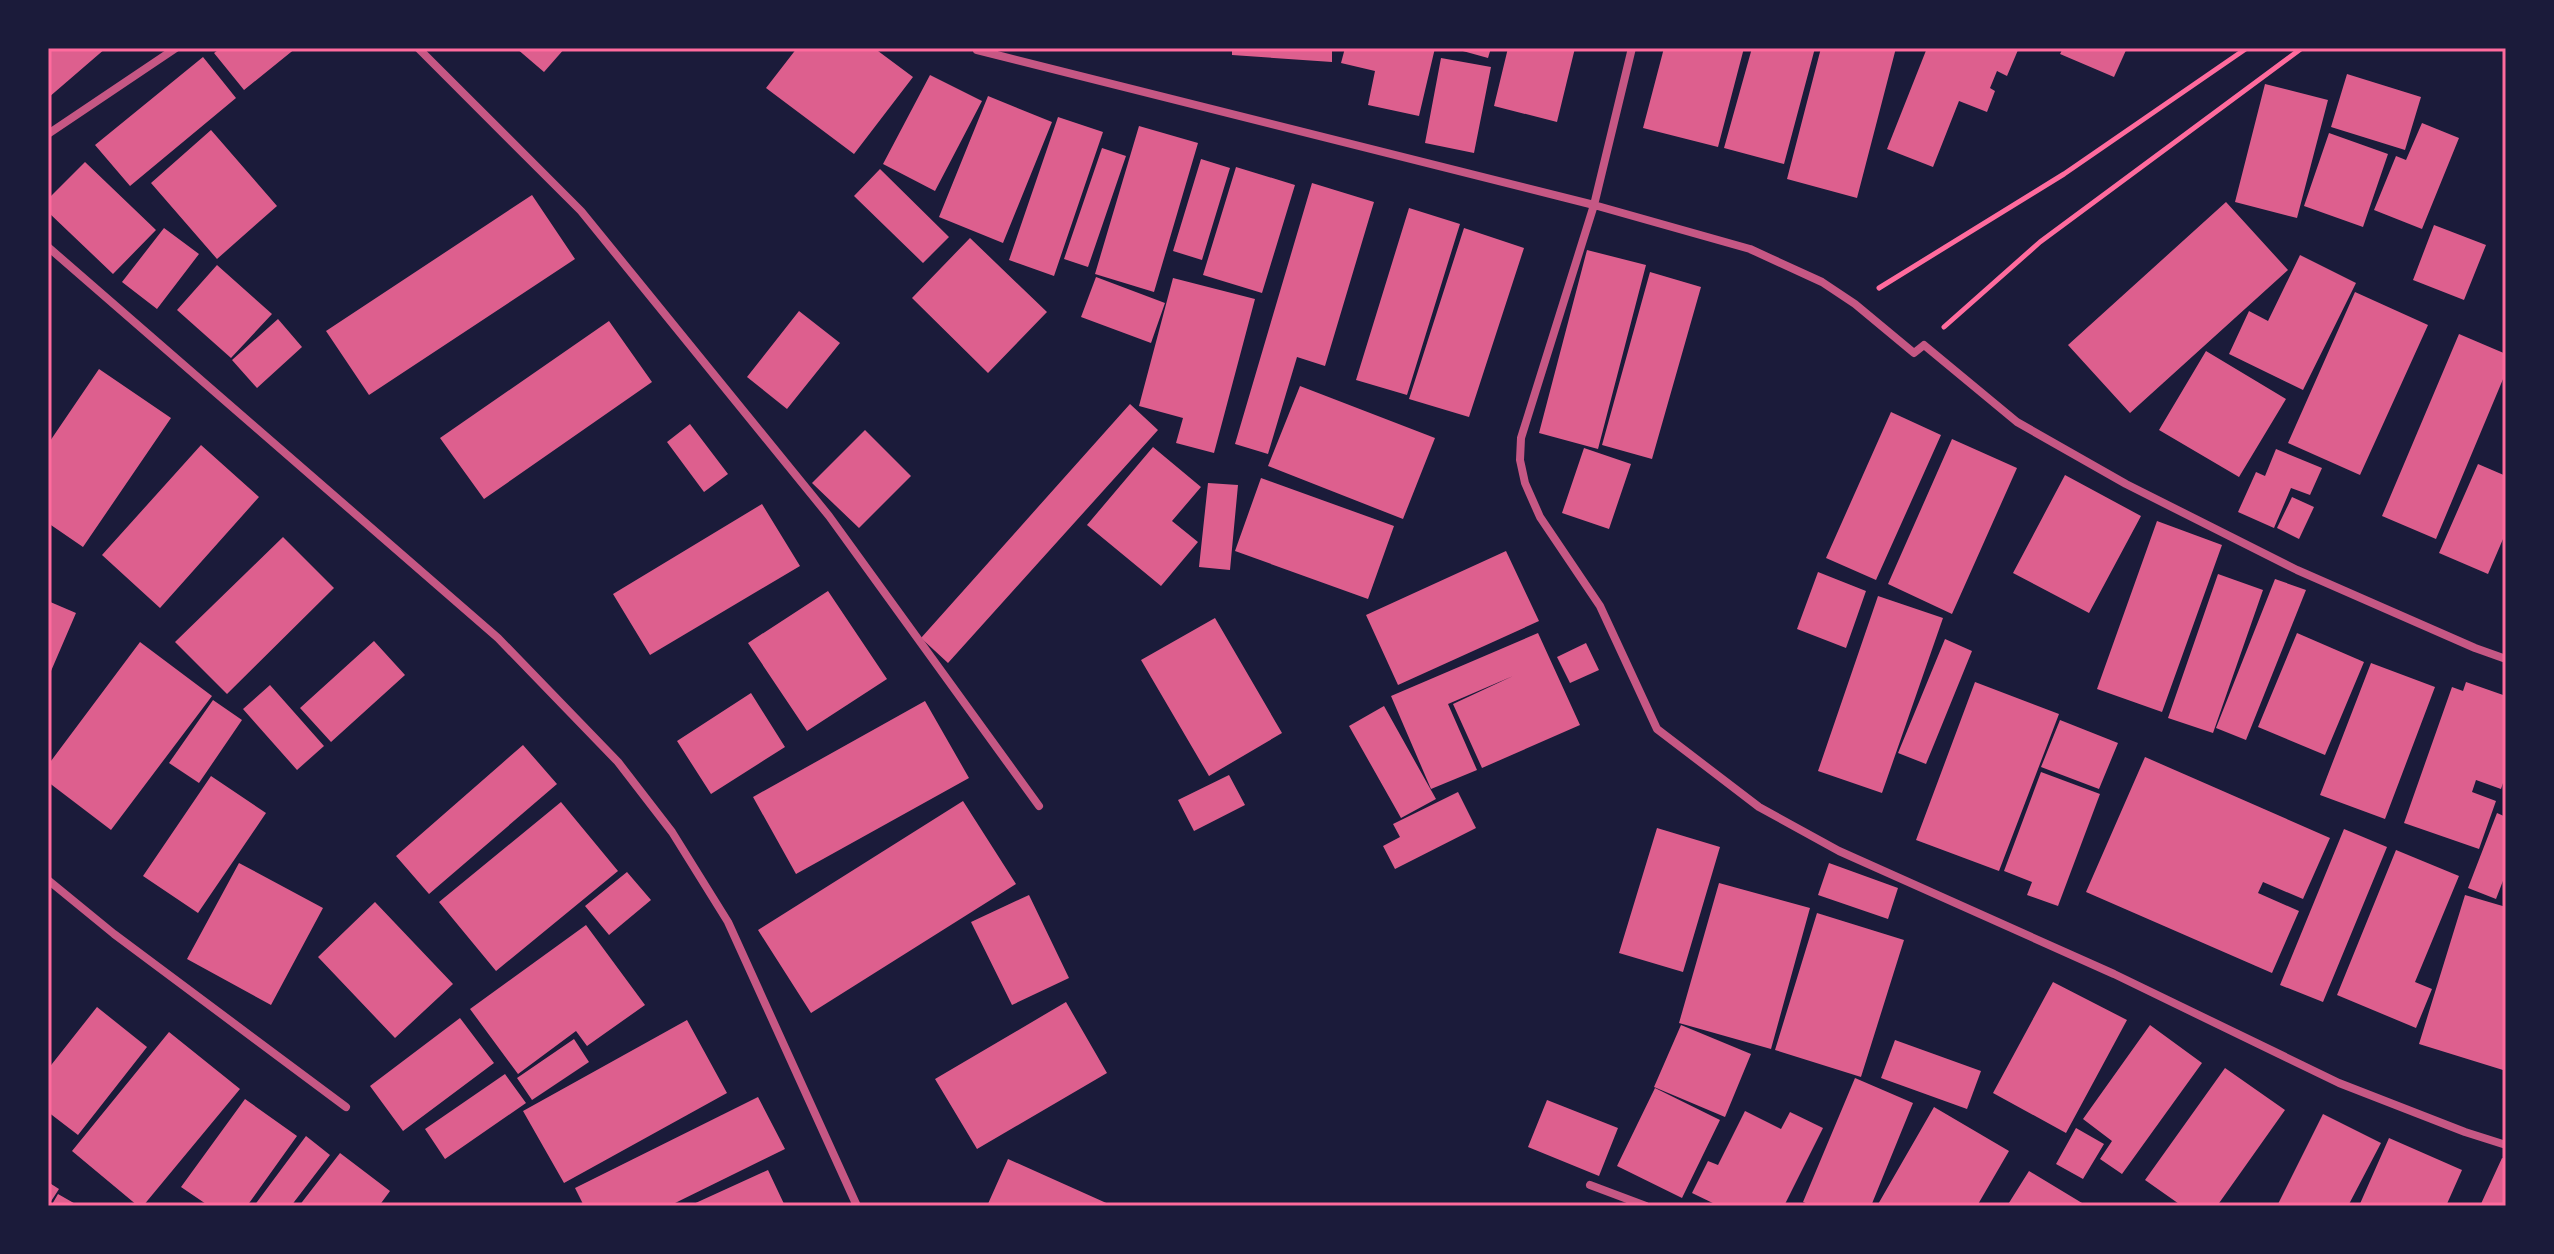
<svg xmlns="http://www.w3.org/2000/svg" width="2554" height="1254" viewBox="0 0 2554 1254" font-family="'PT Sans Narrow',sans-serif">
  <rect width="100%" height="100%" fill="#1b1b3a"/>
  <!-- building -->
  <path fill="#dd5f8e" d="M48 48H106L48 98Z
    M221 48H296L244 90 214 53Z
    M516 48H565L544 72Z
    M797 48H874L913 77 854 154 766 88Z
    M1232 48H1332V62L1232 55Z
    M1345 48H1435L1419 116 1368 105 1375 71 1341 63Z
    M1452 48H1491L1488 58Z
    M1508 48H1575L1557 122 1494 106Z
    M1664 48H1744L1718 147 1643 128Z
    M1752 48H1815L1784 164 1724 148Z
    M1821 48H1896L1857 198 1787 179Z
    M1927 48H2012L2018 50 2007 76 1997 71 1990 88 1995 91 1987 112 1959 101 1933 167 1887 149Z
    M2063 48H2127L2114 77 2060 54Z
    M203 57 236 98 130 186 95 145Z
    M1441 58 1491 67 1474 153 1425 143Z
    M2347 74 2421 97 2405 150 2331 127Z
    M930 75 982 101 935 191 883 164Z
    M2265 84 2328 100 2297 218 2235 202Z
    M988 96 1052 122 1003 243 939 217Z
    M1058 117 1103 132 1054 276 1009 260Z
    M2422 123 2459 138 2422 229 2374 210 2396 156 2406 160Z
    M1139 126 1198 143 1154 292 1095 274Z
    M211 130 277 206 217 259 151 183Z
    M2329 133 2388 154 2363 227 2304 206Z
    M1102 148 1126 156 1088 267 1064 259Z
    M1201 159 1230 168 1202 260 1173 251Z
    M85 162 156 230 113 274 48 212V199Z
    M1236 167 1295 185 1262 293 1203 275Z
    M880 169 949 237 923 263 854 196Z
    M1312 183 1374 202 1325 366 1297 357 1268 454 1235 444Z
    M532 195 575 259 369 395 326 331Z
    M2226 202 2288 270 2130 413 2068 345Z
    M1409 208 1460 224 1407 395 1356 380Z
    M2434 225 2486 245 2464 300 2413 280Z
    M164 228 199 254 157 309 122 282Z
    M1464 228 1524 248 1469 417 1409 399Z
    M970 238 1047 312 988 373 912 298Z
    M1587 250 1646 265 1598 449 1539 433Z
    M2300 255 2356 283 2303 390 2229 354 2249 311 2268 321Z
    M217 265 272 314 231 358 177 310Z
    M1650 272 1701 287 1652 459 1602 445Z
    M1096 277 1165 303 1151 343 1081 317Z
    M1173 278 1255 299 1214 453 1176 443 1183 418 1139 406Z
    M2355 292 2428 325 2360 475 2288 443Z
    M799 311 840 343 787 409 747 377Z
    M278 319 302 347 257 388 232 360Z
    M609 321 652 382 484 499 440 438Z
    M2459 334 2506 354V372L2436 539 2382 516Z
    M2206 351 2286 399 2239 477 2159 430Z
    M99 369 171 418 83 547 48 523V444Z
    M1300 386 1435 438 1403 519 1268 466Z
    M1130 404 1158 430 948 663 921 638Z
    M1891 412 1941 435 1876 580 1826 558Z
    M690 424 728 474 704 492 667 442Z
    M865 430 911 476 859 528 812 483Z
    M1952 439 2017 468 1952 614 1888 584Z
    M201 445 259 497 160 608 102 555Z
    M1153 447 1201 487 1172 521 1198 542 1161 586 1087 525Z
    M1584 448 1631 464 1609 529 1562 513Z
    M2276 449 2322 468 2310 495 2291 488 2274 528 2238 512 2256 472 2265 476Z
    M2478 464 2506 476V532L2488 574 2439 553Z
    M2065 475 2141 516 2089 613 2013 573Z
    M1261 478 1394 526 1368 599 1235 551Z
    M1208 483 1238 485 1230 570 1199 567Z
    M2292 497 2314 507 2299 539 2277 528Z
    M762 504 800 566 650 655 613 594Z
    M2157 521 2222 545 2162 712 2097 689Z
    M283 537 334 588 227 694 175 642Z
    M1506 551 1539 621 1398 685 1366 615Z
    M1818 572 1866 591 1846 648 1797 629Z
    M2218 574 2263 590 2213 733 2168 718Z
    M2275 579 2306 590 2246 740 2216 728Z
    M828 591 887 679 807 731 748 643Z
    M1878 596 1943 618 1882 793 1818 771Z
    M48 601 76 613 48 678Z
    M1215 618 1282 733 1209 776 1141 660Z
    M1538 633 1580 725 1482 768 1453 704 1513 676 1448 704 1477 770 1431 789 1391 696Z
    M2297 633 2364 662 2325 755 2258 727Z
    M1945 639 1972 651 1926 764 1898 753Z
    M374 641 405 675 331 742 300 708Z
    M140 642 212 696 111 830 48 782V765Z
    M1586 643 1599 670 1570 683 1557 657Z
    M2371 663 2435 687 2385 819 2320 795Z
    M1975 682 2059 714 1999 871 1916 840Z
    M2466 682 2506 696V774L2501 789 2476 780 2472 792 2496 801 2479 849 2404 823 2452 687 2463 691Z
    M270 685 324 746 297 770 243 709Z
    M751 693 785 747 711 794 677 741Z
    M213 700 242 720 199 783 169 763Z
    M925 701 969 778 796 874 753 797Z
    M1384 706 1436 799 1401 818 1349 726Z
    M2060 720 2118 743 2099 789 2041 767Z
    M523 745 557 784 429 894 396 856Z
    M2145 757 2330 838 2303 899 2263 882 2258 893 2299 911 2272 973 2086 892Z
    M2041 772 2100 794 2058 906 2027 895 2032 882 2004 871Z
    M1229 775 1245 805 1194 831 1178 800Z
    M211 776 266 813 198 913 143 876Z
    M1458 792 1476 828 1395 869 1383 846 1400 837 1393 824Z
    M963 801 1016 884 811 1013 758 930Z
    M561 802 618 871 496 971 439 902Z
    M2497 813 2506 817V873L2496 899 2468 888Z
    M1657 828 1720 847 1683 972 1619 953Z
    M2344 829 2387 847 2323 1002 2280 985Z
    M2396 850 2459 876 2415 982 2432 989 2416 1028 2337 995Z
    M239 863 323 908 271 1005 187 959Z
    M1829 863 1898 888 1888 919 1818 895Z
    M627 872 651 900 609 935 585 906Z
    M1719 883 1810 908 1771 1049 1679 1023Z
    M1029 895 1069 978 1012 1005 971 922Z
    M2465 895 2506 907V1062L2503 1070 2419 1044Z
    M375 902 453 984 395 1038 318 957Z
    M1817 913 1904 940 1861 1077 1775 1050Z
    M586 925 645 1005 587 1046 576 1031 518 1074 470 1009Z
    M2053 982 2127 1020 2066 1133 1993 1093Z
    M1066 1002 1107 1073 977 1149 935 1079Z
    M97 1007 147 1047 78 1135 48 1112V1069Z
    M460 1018 494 1063 403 1131 370 1086Z
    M687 1020 727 1093 564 1183 523 1111Z
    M1681 1025 1751 1054 1725 1117 1654 1087Z
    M2150 1025 2202 1063 2122 1174 2100 1159 2112 1141 2083 1119Z
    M169 1032 240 1089 143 1206H138L72 1151Z
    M574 1039 589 1062 532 1100 517 1078Z
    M1895 1040 1981 1071 1967 1109 1881 1078Z
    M2225 1068 2285 1110 2217 1206H2182L2145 1180Z
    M505 1074 526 1103 445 1159 425 1129Z
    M1855 1078 1913 1103 1871 1206H1813L1803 1202Z
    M1655 1088 1720 1120 1682 1198 1617 1166Z
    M758 1097 785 1149 669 1206H584L575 1188Z
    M245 1099 297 1136 247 1206H209L181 1187Z
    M1547 1100 1618 1128 1599 1176 1528 1147Z
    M1934 1107 2009 1151 1977 1206H1877Z
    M1745 1111 1781 1129 1790 1112 1823 1128 1784 1206H1719L1692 1193 1708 1161 1718 1165Z
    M2323 1114 2381 1143 2348 1206H2277Z
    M2076 1128 2104 1144 2083 1179 2056 1164Z
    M306 1136 330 1155 291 1206H254Z
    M2389 1138 2462 1170 2446 1206H2359Z
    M340 1153 390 1191 379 1206H299Z
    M2502 1158 2506 1159V1206H2480Z
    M1008 1159 1113 1206H987Z
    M768 1170 785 1206H689Z
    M2029 1171 2087 1206H2007Z
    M48 1182 59 1189 48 1206Z
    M58 1194 79 1206H51Z"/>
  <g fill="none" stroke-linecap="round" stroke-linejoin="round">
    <!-- path -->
    <path stroke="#ff6b9d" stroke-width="5" d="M1879 288 2064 174 2247 48
      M1944 327 2040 242 2302 48"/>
    <!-- minor -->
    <path stroke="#c65784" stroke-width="8" d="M418 48 581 211 829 516 1039 806
      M1632 48 1594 205 1521 438 1520 460 1525 483 1540 517 1600 606 1657 729 1759 807 1839 851 2114 974 2339 1083 2465 1132 2506 1145
      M977 50 1594 205 1750 249 1822 282 1855 304 1914 353 1924 345 2017 422 2126 484 2297 570 2475 648 2506 659
      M48 134 176 48
      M48 247 498 638 618 762 672 832 728 922 857 1206
      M48 880 114 934 346 1107
      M1590 1185 1646 1206"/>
  </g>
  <!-- border -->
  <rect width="2554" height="1254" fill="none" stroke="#1b1b3a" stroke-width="100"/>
  <rect x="50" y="50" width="2454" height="1154" fill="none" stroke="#ff6b9d" stroke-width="3"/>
</svg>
